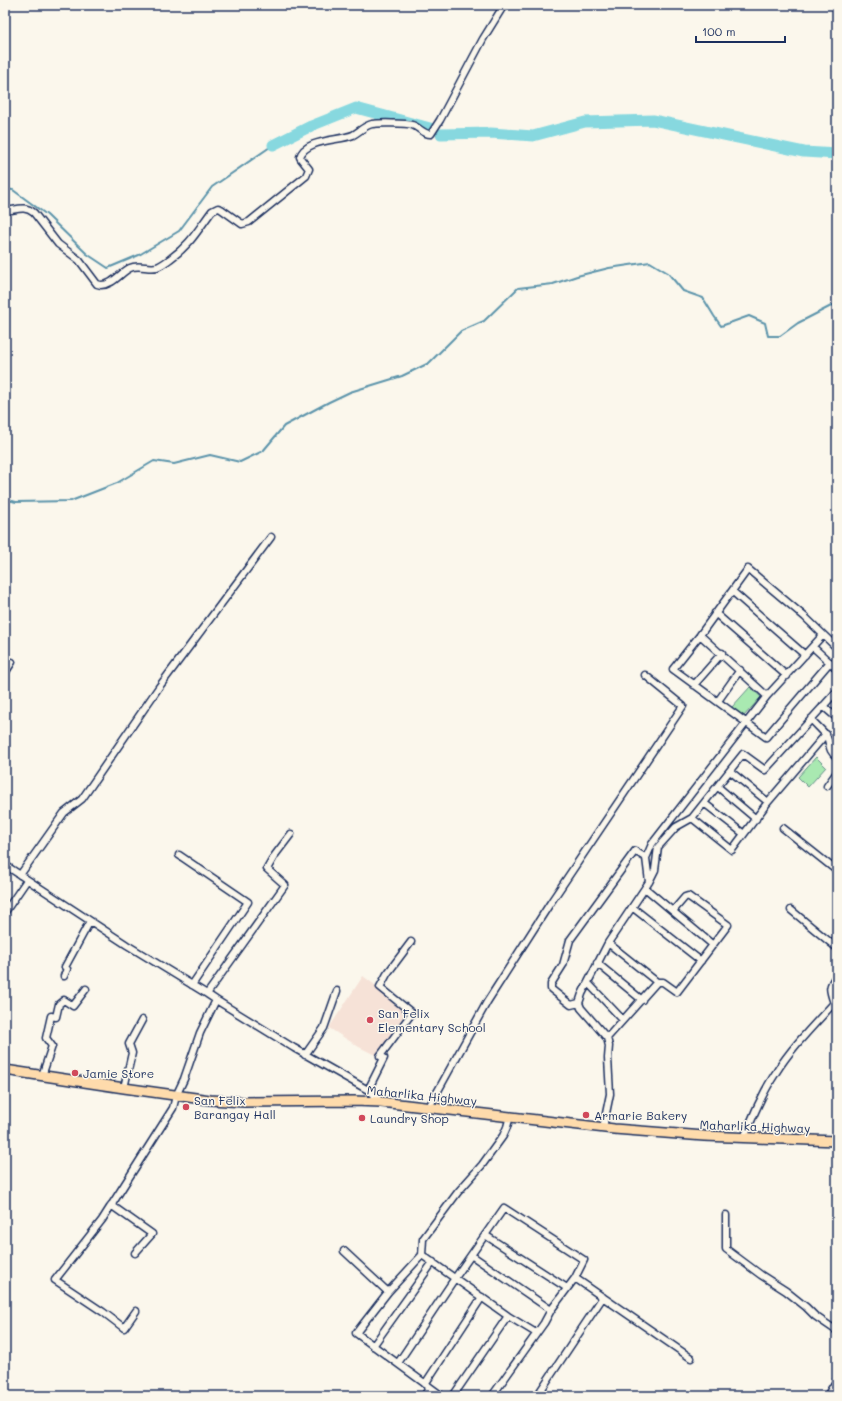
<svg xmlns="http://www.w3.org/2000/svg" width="842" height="1401" viewBox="0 0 842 1401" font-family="Mali,sans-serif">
  <rect width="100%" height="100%" fill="#fbf7ec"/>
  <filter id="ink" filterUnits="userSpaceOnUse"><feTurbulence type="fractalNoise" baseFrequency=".025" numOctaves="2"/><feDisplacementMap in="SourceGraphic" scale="8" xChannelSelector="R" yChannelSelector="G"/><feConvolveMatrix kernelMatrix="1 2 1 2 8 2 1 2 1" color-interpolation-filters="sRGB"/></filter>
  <g filter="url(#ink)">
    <!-- built -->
    <path fill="#f6e2d7" d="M363 976 412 1013 379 1057 359 1047 329 1028Z"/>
    <!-- green -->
    <path fill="#a9e9b1" stroke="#628c88" d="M750 687 761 697 743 717 732 707Z
      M816 757 826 767 808 787 798 777Z"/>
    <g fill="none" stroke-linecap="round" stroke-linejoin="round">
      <!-- stream -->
      <path stroke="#5c94ab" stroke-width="2" d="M5 189 13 190 47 215 87 254 108 268 139 255 179 231 212 187 273 145
        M5 499 16 502 71 501 117 483 154 461 174 464 210 455 240 462 263 451 284 426 329 402 350 392 402 376 429 363 461 331 484 321 518 288 553 284 577 276 609 268 650 262 668 273 683 291 703 298 714 316 721 326 749 316 765 323 768 336H780L798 323 837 303"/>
      <!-- river -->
      <path stroke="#87d8df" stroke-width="11" d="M441 134 491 133 533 136 585 122 653 120 804 152 837 154
        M273 145 311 126 356 108 430 128"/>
      <!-- minor casing -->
      <g stroke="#1b2f5e" stroke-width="9">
        <path id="minor" d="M5 211C17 210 24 205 34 213L58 244 79 260 97 284 101 285C113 285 120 273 130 268 138 264 148 269 157 267 162 265 166 262 170 259 191 244 197 231 212 211L218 208 221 209 242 224 249 222 306 176 309 169 301 159 300 157C305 139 339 141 353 135 359 132 364 126 372 124 378 123 406 123 412 125 419 127 424 135 431 134L440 120 483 39 504 5
          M732 591 805 655
          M715 613 787 676
          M700 635 767 696
          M813 647 837 669
          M830 662 766 737 673 669 700 635 748 569 805 617 837 648
          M5 673 12 662
          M694 685 722 653
          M718 701 740 670
          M823 706 837 718
          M811 719C815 724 821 729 825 734 832 743 826 749 837 757
          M730 771 768 802
          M827 786 837 772
          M718 787 756 819
          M704 803 744 834
          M692 818 732 850 768 802 826 734
          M783 828 837 871
          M179 855 248 902 192 985
          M5 865 127 945 207 994 216 1000 294 1048 368 1090 381 1102
          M20 875 64 813 82 799 159 687 271 537
          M649 882 646 858 652 844 767 696 823 635
          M645 888 713 945
          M632 907 701 961
          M791 910 837 948
          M5 912 27 880
          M608 943 657 982H663L677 992 728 925 688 896 685 897 673 911
          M597 963 642 1000
          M64 976 67 969 65 967 90 921
          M588 983 623 1020
          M207 994 285 885 267 869 275 855 291 834
          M579 1003 571 1005 551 989V984L563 965 570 940 635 851 646 858
          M607 1038 657 982
          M305 1055 324 1028 337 991
          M42 1076 52 1046 46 1038 51 1016 56 1017 59 1004 64 1000 73 1006 86 989
          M124 1088 132 1053 129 1044 142 1020
          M368 1090 384 1058 380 1056 412 1013 380 987 387 974 411 942
          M429 1107 487 1002 551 902 683 706 645 675
          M603 1128 610 1094 608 1058 609 1046 607 1038 581 1008 579 1003 582 994 608 943 649 882 655 870 658 847 676 827 692 818 743 754 765 770 837 691
          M744 1138C753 1116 762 1094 775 1074 791 1048 813 1026 834 1003 829 989 828 987 837 975
          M111 1205 152 1234 135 1253
          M726 1215V1249L761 1275 786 1291 806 1307 815 1316 837 1331
          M485 1235 567 1288
          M344 1251 388 1292
          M422 1255 508 1316 536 1333
          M471 1255 551 1310
          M575 1278 691 1358
          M136 1311 124 1328 103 1312 55 1280 102 1220 173 1108 176 1096 184 1079 200 1033 216 1000
          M373 1346 433 1262
          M398 1363 455 1278 504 1208 584 1260 575 1278 551 1310 544 1323 492 1396
          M425 1384 482 1297
          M424 1396 430 1387
          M442 1396 356 1333 388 1292 422 1255 423 1239 458 1192 482 1165 503 1136 507 1127 510 1116
          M453 1396 508 1316
          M537 1396 603 1297
          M827 1396 837 1380"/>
      </g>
      <!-- highway casing -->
      <g stroke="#1b2f5e" stroke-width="12">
        <path id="highway" d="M5 1070 124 1088 210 1100 245 1102 354 1101 381 1102 614 1129 704 1136 837 1141"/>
      </g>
      <!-- minor -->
      <use href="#minor" stroke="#fbf7ec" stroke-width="6"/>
      <!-- highway -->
      <use href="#highway" stroke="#fedbac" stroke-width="9"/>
    </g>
  </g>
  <!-- markers -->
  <g fill="#d1495b" stroke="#fbf7ec" stroke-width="1.5">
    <circle cx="370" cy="1020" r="4"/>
    <circle cx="75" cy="1073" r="4"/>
    <circle cx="186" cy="1107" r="4"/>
    <circle cx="586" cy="1115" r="4"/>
    <circle cx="362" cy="1118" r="4"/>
  </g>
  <g text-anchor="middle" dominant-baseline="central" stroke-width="3" stroke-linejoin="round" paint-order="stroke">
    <!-- poi labels -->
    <g font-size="12" fill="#1b2f5e" stroke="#fbf7ec" text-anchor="start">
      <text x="378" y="1013">San Felix<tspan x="378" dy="14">Elementary School</tspan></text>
      <text x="83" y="1073">Jamie Store</text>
      <text x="194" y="1100">San Felix<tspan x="194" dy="14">Barangay Hall</tspan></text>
      <text x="594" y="1115">Armarie Bakery</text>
      <text x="370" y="1118">Laundry Shop</text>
    </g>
    <!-- street labels -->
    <g font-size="12" fill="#1b2f5e" stroke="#fbf7ec">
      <text transform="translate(422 1095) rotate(6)">Maharlika Highway</text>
      <text transform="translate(755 1126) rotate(2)">Maharlika Highway</text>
    </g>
  </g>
  <!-- margin -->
  <rect width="842" height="1401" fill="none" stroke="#fbf7ec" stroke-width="20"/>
  <rect x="10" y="10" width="822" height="1381" fill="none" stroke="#1b2f5e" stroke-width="1.5" filter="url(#ink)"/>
  <!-- scale -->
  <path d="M696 36v6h89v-6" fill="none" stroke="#1b2f5e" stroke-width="2"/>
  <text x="702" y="36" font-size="12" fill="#1b2f5e" stroke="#fbf7ec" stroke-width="3" paint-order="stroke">100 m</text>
</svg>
